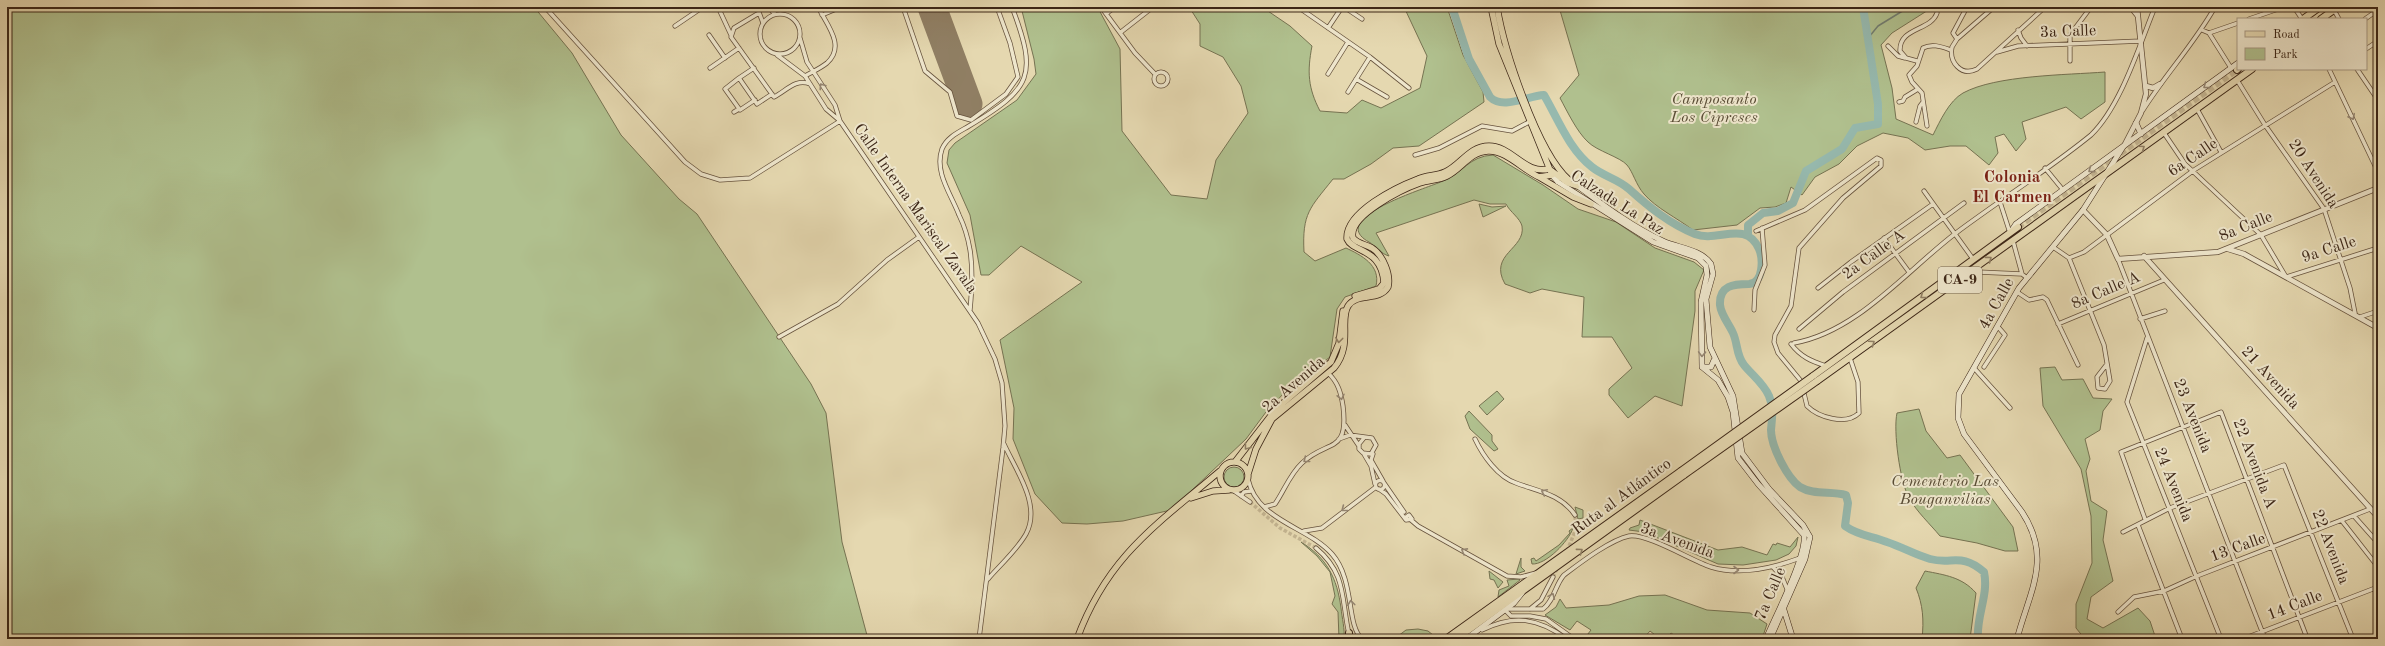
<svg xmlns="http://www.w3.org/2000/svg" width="2385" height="646" viewBox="0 0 2385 646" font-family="'Old Standard TT',serif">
  <rect width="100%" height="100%" fill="#e5d8b0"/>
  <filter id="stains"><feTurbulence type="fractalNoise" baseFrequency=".005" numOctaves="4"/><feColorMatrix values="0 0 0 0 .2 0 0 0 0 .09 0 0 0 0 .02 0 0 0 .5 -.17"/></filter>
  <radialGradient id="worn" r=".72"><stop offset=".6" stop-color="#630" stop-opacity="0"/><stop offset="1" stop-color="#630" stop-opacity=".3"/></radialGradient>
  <!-- green -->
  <path fill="#b0c08e" stroke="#767352" d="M7 7H534L572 53 621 135 679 199 697 214 811 384 826 413 842 542 868 639H7Z
    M1021 7 1098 8 1120 49 1122 131 1171 195 1207 199 1216 160 1248 113 1241 86 1223 57 1200 46V24L1191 10 1192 7H1262L1290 26 1312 46C1307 72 1308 88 1320 111L1347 113 1362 100 1381 108 1420 88 1427 56 1404 7H1447L1463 55 1483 92 1484 102 1419 146 1393 148 1371 164 1344 179H1333C1310 208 1302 213 1304 252L1315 261 1346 248C1361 255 1381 265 1376 286L1345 297 1337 309 1330 357 1285 392 1266 412 1246 439 1171 510 1123 521 1087 524 1062 523 1035 494 1013 439 1014 408 1000 340 1082 282 1021 246 989 275H981L970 215 947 163 949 150 955 143 1017 100 1036 74 1034 59Z
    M1559 7H1880L1882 12 1885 7H1933L1892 33 1881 45 1892 88 1896 119 1933 135C1940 121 1949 101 1963 93 1996 75 2067 75 2105 72V102L2081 119 2066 107 2022 122 2026 139 2016 151 2004 134 1995 137 1998 153 1989 165 1966 146H1950L1925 150 1908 138 1883 133 1857 146 1839 164 1815 177 1802 195 1791 187 1786 203 1775 207 1760 208 1737 225 1693 230C1677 218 1656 208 1644 194 1636 185 1633 172 1627 165 1620 157 1597 151 1588 142 1577 132 1567 111 1560 98L1579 75Z
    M1493 155 1543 185 1578 209 1616 222 1655 248 1694 262 1704 270 1695 291V311L1682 406 1655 396 1628 418 1609 395V389L1632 368 1612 337H1582L1584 297 1542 289 1530 293 1505 284C1488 254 1526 249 1522 226 1520 218 1510 212 1506 204H1490L1474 200 1376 233 1389 256C1381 254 1376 246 1369 242 1325 218 1428 188 1443 181 1463 173 1469 156 1493 155Z
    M1479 204 1492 207 1506 206 1483 217Z
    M2055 367 2062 380 2083 379 2093 398 2112 399 2103 411 2100 430 2085 439 2090 459 2086 471 2091 501 2107 511 2103 540 2113 581 2091 597 2087 619 2103 628 2138 608 2150 621 2156 639H2085L2076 628V604L2092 563 2091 516 2081 469 2043 406 2040 368Z
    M1497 391 1504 399 1487 415 1479 406Z
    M1919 409 1926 431 1947 458 1960 455 2013 527 2018 551H2005L1977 543 1940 536C1930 524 1917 512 1909 498 1900 482 1893 431 1897 413Z
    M1469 411 1492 435V441L1498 449 1494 451 1470 429 1465 416Z
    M1224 477a10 10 0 1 1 20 0a10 10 0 1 1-20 0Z
    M1575 507 1583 510V518L1578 519Z
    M1593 517 1588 527 1577 534 1579 522Z
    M1640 520 1718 550 1742 547 1767 555 1773 544 1776 545 1777 543 1790 547 1798 537 1796 546 1789 554 1776 560 1743 565 1718 564 1644 532 1629 530 1630 528 1639 525Z
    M1573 528C1569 541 1546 565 1532 564L1531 559 1534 558 1536 561 1559 545 1570 533 1569 531Z
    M1301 542C1327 558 1337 578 1341 608 1342 618 1345 629 1344 639H1339L1338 612 1332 604 1335 596 1330 572 1317 556Z
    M1521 558V567L1525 571 1516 574Z
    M1489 571 1503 582 1498 588 1494 580 1490 579Z
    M1925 571C1945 575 1962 577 1976 593L1970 639H1922C1924 620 1923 605 1916 588Z
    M1519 579 1520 580 1498 597 1499 590 1509 586 1507 580Z
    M1665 595 1707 610 1750 613 1767 624 1762 639H1680L1671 633 1666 639H1660L1650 631 1643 639H1584L1591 630 1577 621 1570 630 1545 615 1556 607 1560 599 1566 608 1609 605 1639 596Z
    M1418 629 1428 631 1438 639H1420L1412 635 1398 636 1406 630Z"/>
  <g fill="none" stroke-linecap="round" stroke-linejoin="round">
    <!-- stream -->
    <path stroke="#727e72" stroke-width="1.5" d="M1869 37 1878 26 1909 7"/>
    <!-- river -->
    <path stroke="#96b9ae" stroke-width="8" d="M1452 7 1469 59 1490 97C1503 110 1527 96 1544 95 1558 119 1569 149 1592 167 1603 176 1618 179 1629 189 1649 207 1670 224 1695 234 1717 243 1746 219 1759 249 1763 258 1764 283 1749 284 1734 284 1719 285 1720 305 1721 315 1729 324 1733 333 1738 344 1736 355 1744 365 1752 375 1764 384 1769 396 1774 407 1772 418 1771 430 1771 446 1787 478 1800 487 1813 495 1831 491 1846 495L1848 503 1845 526C1859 536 1872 536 1887 542 1902 547 1916 555 1930 559 1952 565 1961 552 1984 572 1989 595 1976 616 1978 639
      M1748 235V225L1763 213 1778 211 1793 203 1806 171 1842 149 1855 128 1878 124V104L1863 7"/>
    <!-- runway -->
    <path stroke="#907f64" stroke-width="29" d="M932 7 968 104"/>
    <!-- minor-tunnel -->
    <path stroke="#c3b491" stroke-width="3.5" stroke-dasharray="3.5 2" stroke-linecap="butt" d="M1250 502 1280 528 1316 548
      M1567 551 1576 529 1575 515
      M1553 577 1558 567"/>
    <!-- trunk-tunnel -->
    <path stroke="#c3b491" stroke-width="6" stroke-dasharray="6 3" stroke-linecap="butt" d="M2018 227 2237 70"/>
    <!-- minor casing -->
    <g stroke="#66523d" stroke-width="5">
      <path id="minor" d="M545 7 685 162 701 174 720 180 750 178 840 121
        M718 7 731 35
        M757 7 763 23
        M768 7 775 14
        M903 7 925 71 950 92 957 116 971 120 1006 94 1018 77 1010 43 997 7
        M1101 7 1135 53 1155 74
        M1298 7 1370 57 1409 88
        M1344 7 1362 19
        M1994 7 1957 39 1952 47C1949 62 1961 77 1977 69L2045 7
        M2130 7 2138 17
        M2294 7 2302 19
        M2374 7 2378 14
        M2334 10 2339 19
        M759 13 734 28 731 37 774 97C786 91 796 78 810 84
        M1107 13 1115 7
        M760 34a20 20 0 1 1 40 0a20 20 0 1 1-40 0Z
        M822 15 841 7
        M2249 19 2284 7
        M2365 19 2378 10
        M675 26 703 7
        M1328 28 1342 7
        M2018 30 2021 38 2027 46
        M2202 30 2209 33 2231 68
        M1121 32 1153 7
        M2209 33 2238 23
        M709 35 725 58
        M800 38 807 62 835 105 840 121 978 323 995 359 1002 383 1005 426 1003 448 979 639
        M1957 39 1953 33 1967 7
        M1888 46 1898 56 1905 58
        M2366 49 2378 41
        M1997 52 2018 46 2141 41
        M777 55 805 76 826 109 839 120
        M1917 61 1906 58 1900 51C1899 27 1931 31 1937 13
        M2070 61V35L2091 7
        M710 68 739 48
        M754 68 739 78 757 104 772 94
        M2329 69 2378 172
        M2357 69 2378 100
        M1154 79a7 7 0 1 1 14 0a7 7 0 1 1-14 0Z
        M1328 74 1348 42
        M805 76C812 72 821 68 827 63 846 46 827 25 818 7
        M739 78 725 89 740 110 755 100
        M1356 79 1387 97
        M2237 80 2265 125 2324 209 2350 288 2355 313
        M1348 92 1370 57
        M1899 102 1903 101 1905 97 1918 89
        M2197 109 2221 152
        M2143 110C2165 75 2194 44 2215 7
        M734 112 739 109
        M1916 122 1920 106 1923 102
        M1927 126 1922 93 1912 82 1909 75 1917 66 1923 48C1932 43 1942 47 1951 50
        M2164 133 2185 164 2261 235 2286 277 2378 248
        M1415 155 1439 148 1482 126 1512 131 1529 122
        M2045 168 2063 190
        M1924 191 1973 259
        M2000 202 2010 233
        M1756 231 1805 210 1877 158 1881 160V166L1843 198 1799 248 1791 306 1775 335 1774 342 1778 353 1801 381 1807 406C1818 417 1846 426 1859 413L1858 382 1850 358
        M1884 238 1909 272
        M2013 241 2022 274
        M2053 247 2069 258 2104 345 2110 381 2105 389 2098 388 2097 377 2107 364
        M2069 258 2084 252 2194 170 2335 82
        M2118 259 2265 639
        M1974 269 1978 272 2022 274 2027 278
        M1818 288 1851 262 1933 204
        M2017 292 2029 300 2043 297 2047 300 2078 365
        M970 310C972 290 973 269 970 250 968 238 964 225 959 215 951 194 934 172 942 149 947 137 959 132 969 126 1032 88 1038 76 1012 7
        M1754 310 1755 290 1765 265 1762 228
        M2360 317 2378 311
        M2140 319 2165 311
        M2058 324 2164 280
        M1799 329 1843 292 1964 203
        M779 337 838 304 887 260 919 237
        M2147 338 2127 402 2221 639
        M1794 343C1857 332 1906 271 1956 233 2000 200 2048 170 2091 135 2121 106 2139 46 2155 7
        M1791 344C1801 357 1811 361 1826 366
        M1984 367 2005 335 1999 328
        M1974 368 2010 408
        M1345 425 1359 446
        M1339 439 1350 435 1372 438 1376 445 1371 454 1363 453 1359 449V444L1364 438
        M1475 439C1483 456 1498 477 1516 483 1537 491 1561 494 1575 515
        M1364 454 1371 466 1375 484
        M1373 454 1371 460 1383 481
        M1248 479C1257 521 1307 526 1332 554 1355 580 1346 625 1362 639
        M1375.5 485a4.5 4.5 0 1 1 9 0a4.5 4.5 0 1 1-9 0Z
        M1384 483 1404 512
        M1379 489 1386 494 1406 520 1412 519 1409 515 1405 518
        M1234 491 1250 502
        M1241 496 1244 492 1251 491
        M1264 507 1275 504C1284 491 1290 474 1302 463 1327 439 1349 455 1343 406 1341 393 1338 382 1328 373
        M2354 516 2378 543
        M2145 519 2121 452 2221 412 2307 638
        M1411 520 1418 526 1507 576 1521 577 1536 573
        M2342 521 2378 567
        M2138 525 2182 639
        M1304 531 1322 528 1376 487
        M2123 532 2170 508 2284 465 2353 639
        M1316 548C1347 574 1341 599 1349 634
        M1773 567 1782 577 1787 589
        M988 579C1000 565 1017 550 1026 534 1042 505 1015 469 1004 444
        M2375 588 2378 599
        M1508 609H1543C1554 601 1555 585 1564 575 1580 563 1610 540 1629 536 1647 533 1692 561 1711 567 1740 576 1773 568 1800 558
        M1530 609 1541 600 1553 577
        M1505 610 1511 616H1530L1546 619 1574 639
        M2118 612 2134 597 2164 591 2197 576 2370 509
        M1482 630C1514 614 1538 618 1567 639
        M1403 639H1413
        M2243 639 2378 587"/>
    </g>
    <!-- tertiary casing -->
    <g stroke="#66523d" stroke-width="6">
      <path id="tertiary" d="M2146 86 2153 88 2160 84
        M2124 146 2141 113 2146 94 2137 7
        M2083 210 2107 235 2118 259 2218 252 2378 188
        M2228 249 2244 254 2378 328
        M2144 256 2378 517"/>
    </g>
    <!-- secondary casing -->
    <g stroke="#3c2617" stroke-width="6">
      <path id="secondary" d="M2136 123 2141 134
        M1552 175 1558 182 1653 242 1698 258 1706 266 1707 275 1701 302 1702 367 1718 380 1728 397 1733 412 1738 458 1758 484 1804 535C1807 556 1775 617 1766 639
        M1575 184C1602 204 1632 227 1663 241 1678 248 1701 249 1711 264L1713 274 1706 299 1710 347 1733 396 1742 453 1769 489 1803 525 1810 537 1805 559 1770 639
        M2012 230 2016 224 2238 63
        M1702 367H1711L1714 360
        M1784 610 1793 639
        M1466 639 1514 603 1522 593
        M2017 639C2029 592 2053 559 2022 512L1964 434 1958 418 1959 394 2019 288 2083 210 2123 147"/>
    </g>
    <!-- primary casing -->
    <g stroke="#3c2617" stroke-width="7">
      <path id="primary" d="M1497 7C1504 49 1537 152 1569 180
        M1549 169 1568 183 1577 186
        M1539 177 1573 197 1591 204
        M1355 296 1379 289 1384 283C1382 248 1353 253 1347 239 1345 212 1397 187 1418 179 1427 175 1437 176 1445 172 1461 165 1469 146 1489 146 1512 146 1525 175 1549 169
        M1220 476a14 14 0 1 1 28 0a14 14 0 1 1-28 0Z
        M1235 462 1276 409 1331 362 1339 343 1343 311
        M1248 474 1256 449 1272 419 1334 368C1353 345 1339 320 1348 306 1357 292 1379 302 1388 287 1391 275 1383 255 1372 248 1365 244 1358 244 1353 238 1347 216 1403 189 1420 183 1429 180 1439 180 1447 176 1462 169 1469 152 1488 151 1506 150 1523 170 1539 177L1552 175 1499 44 1491 7
        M1191 498 1213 491 1229 490
        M1077 639C1107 557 1156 525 1220 471"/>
    </g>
    <!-- trunk casing -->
    <g stroke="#3c2617" stroke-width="8">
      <path id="trunk" d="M2303 19 2320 7
        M2321 19 2338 7
        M2237 70 2238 69
        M1813 376 2018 227
        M1817 381 2252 69
        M1349 639V633
        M1446 639 1681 471
        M1456 639 1684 475"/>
    </g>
    <!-- minor -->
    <use href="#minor" stroke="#eee6cc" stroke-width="3.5"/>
    <!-- tertiary -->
    <use href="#tertiary" stroke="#eee6cc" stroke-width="4.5"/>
    <!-- secondary -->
    <use href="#secondary" stroke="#eee6cc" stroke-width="5"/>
    <!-- primary -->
    <use href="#primary" stroke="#e5d8b0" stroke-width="5.5"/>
    <!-- trunk -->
    <use href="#trunk" stroke="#e5d8b0" stroke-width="6"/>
    <!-- trunk-bridge casing -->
    <g stroke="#3c2617" stroke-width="8" stroke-linecap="butt">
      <path id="trunk-bridge" d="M1681 471 1813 376
        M1684 475 1817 381"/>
    </g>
    <!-- trunk-bridge -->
    <use href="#trunk-bridge" stroke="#e5d8b0" stroke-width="6"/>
  </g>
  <!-- one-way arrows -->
  <defs><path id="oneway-chevron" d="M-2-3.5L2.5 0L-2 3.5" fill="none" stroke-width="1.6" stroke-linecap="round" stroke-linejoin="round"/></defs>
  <g stroke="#958672">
    <use href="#oneway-chevron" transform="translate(822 86) rotate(-124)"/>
    <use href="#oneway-chevron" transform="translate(2206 86) rotate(144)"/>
    <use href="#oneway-chevron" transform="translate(2352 117) rotate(64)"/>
    <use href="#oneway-chevron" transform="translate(2091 170) rotate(144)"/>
    <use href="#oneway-chevron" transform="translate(1702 354) rotate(92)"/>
    <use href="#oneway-chevron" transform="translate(1341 397) rotate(77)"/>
    <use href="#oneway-chevron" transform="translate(1306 460) rotate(142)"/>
    <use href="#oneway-chevron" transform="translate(1544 492) rotate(-154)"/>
    <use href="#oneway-chevron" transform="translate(1344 509) rotate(142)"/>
    <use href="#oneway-chevron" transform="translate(1464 551) rotate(-151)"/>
    <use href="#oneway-chevron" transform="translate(1736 570)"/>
    <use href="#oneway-chevron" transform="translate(1552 596) rotate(-66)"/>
    <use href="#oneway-chevron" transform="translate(1351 603) rotate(-97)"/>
  </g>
  <g stroke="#907f64">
    <use href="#oneway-chevron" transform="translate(2142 148) rotate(-35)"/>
    <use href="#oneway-chevron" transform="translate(1989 259) rotate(-37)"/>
    <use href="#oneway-chevron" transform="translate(1923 296) rotate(144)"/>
    <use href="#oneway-chevron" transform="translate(1339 340) rotate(97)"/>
    <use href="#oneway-chevron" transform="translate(1872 343) rotate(-35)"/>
    <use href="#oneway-chevron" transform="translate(1247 447) rotate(127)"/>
    <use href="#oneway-chevron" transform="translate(1580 551) rotate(-36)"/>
  </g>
  <g text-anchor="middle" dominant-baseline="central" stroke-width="4" stroke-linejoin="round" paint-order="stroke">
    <!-- shield labels -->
    <rect fill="#eee6cc" stroke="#71604d" stroke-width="1" x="1938" y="267" width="44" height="26" rx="3"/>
    <g font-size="15" font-weight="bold" fill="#3c2617">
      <text x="1960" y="280">CA-9</text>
    </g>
    <!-- street labels -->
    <g font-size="16" fill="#3c2617" stroke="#eee6cc">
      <text transform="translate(2068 32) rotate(-2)">3a Calle</text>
      <text transform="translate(2193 158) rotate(-34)">6a Calle</text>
      <text transform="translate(2313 174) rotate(57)">20 Avenida</text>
      <text transform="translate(1617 203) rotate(32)">Calzada La Paz</text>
      <text transform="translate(915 209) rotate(55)">Calle Interna Mariscal Zavala</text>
      <text transform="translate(2246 227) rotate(-22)">8a Calle</text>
      <text transform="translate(2329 250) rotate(-18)">9a Calle</text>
      <text transform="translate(1874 255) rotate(-36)">2a Calle A</text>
      <text transform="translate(2106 291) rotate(-23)">8a Calle A</text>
      <text transform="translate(1997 304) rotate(-61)">4a Calle</text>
      <text transform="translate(2270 378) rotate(48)">21 Avenida</text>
      <text transform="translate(1294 385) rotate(-41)">2a Avenida</text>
      <text transform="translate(2192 416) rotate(68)">23 Avenida</text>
      <text transform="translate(2254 464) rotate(69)">22 Avenida A</text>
      <text transform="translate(2173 485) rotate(68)">24 Avenida</text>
      <text transform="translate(1622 497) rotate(-36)">Ruta al Atlántico</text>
      <text transform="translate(1677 541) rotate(20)">3a Avenida</text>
      <text transform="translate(2330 547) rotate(69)">22 Avenida</text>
      <text transform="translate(2238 548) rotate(-20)">13 Calle</text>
      <text transform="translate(1771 594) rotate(-67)">7a Calle</text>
      <text transform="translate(2295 606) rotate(-21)">14 Calle</text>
    </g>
    <!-- park labels -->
    <g font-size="16" font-style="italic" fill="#594c35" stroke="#eee6cc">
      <text x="1714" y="100">Camposanto<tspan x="1714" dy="18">Los Cipreses</tspan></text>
      <text x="1945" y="482">Cementerio Las<tspan x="1945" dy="18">Bouganvilias</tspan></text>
    </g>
    <!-- neighbourhood labels -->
    <g font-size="17" font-weight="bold" fill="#7a1f14" stroke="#eee6cc">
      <text x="2012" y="177">Colonia<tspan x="2012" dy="20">El Carmen</tspan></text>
    </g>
  </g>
  <!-- margin -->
  <rect width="2385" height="646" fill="none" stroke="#e5d8b0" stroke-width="24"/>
  <rect x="8" y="8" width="2369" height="630" fill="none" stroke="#3c2617" stroke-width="2"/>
  <rect x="12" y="12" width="2361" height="622" fill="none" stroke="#3c2617"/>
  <!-- legend -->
  <rect x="2237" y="18" width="130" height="52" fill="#eee6cc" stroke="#a79984"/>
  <rect x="2245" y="31" width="20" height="6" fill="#e5d8b0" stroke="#a79984"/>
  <text x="2273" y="38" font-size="12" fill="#3c2617">Road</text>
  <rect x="2245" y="48" width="20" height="12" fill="#b0c08e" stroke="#a79984"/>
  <text x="2273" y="58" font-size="12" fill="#3c2617">Park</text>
  <rect width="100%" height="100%" filter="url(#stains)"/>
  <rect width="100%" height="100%" fill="url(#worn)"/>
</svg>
